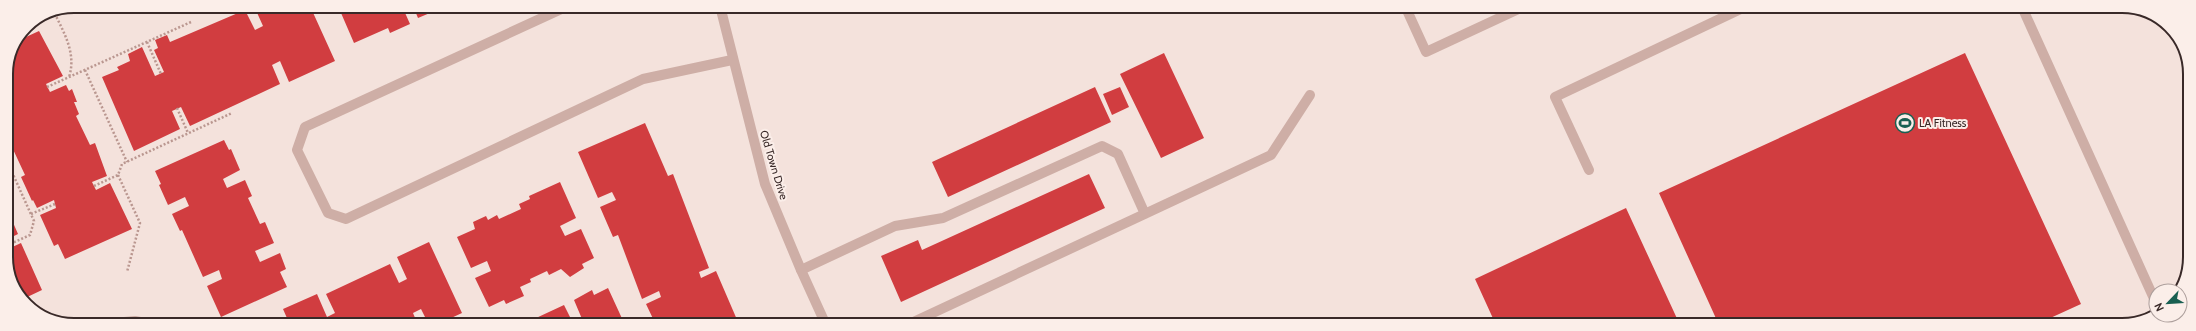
<svg xmlns="http://www.w3.org/2000/svg" width="2196" height="331" viewBox="0 0 2196 331" font-family="Cabin,sans-serif">
  <rect width="100%" height="100%" fill="#f4e2dc"/>
  <!-- building -->
  <path fill="#d13d40" d="M254 6H310L335 61 289 82 280 61 272 65 280 84 190 126 181 107 172 111 180 129 134 151 102 77 119 70 117 67 130 61 128 54 142 47 155 76 164 72 154 50 158 48 155 40 167 35 170 42 245 10 255 30 263 26Z
    M338 6H402L410 24 390 33 388 28 354 43Z
    M413 6H440L436 8 437 10 418 18Z
    M39 31 63 76 46 84 50 92 66 85 69 91 72 89 77 102H74L79 114 76 116 90 145 95 143 107 176 92 182 96 190 110 183 132 229 65 259 58 244 54 246 40 215 56 208 54 200 37 208 33 200 32 201 21 177 25 175 11 145 7 148 6 112 11 110 6 102V74L11 48 15 42Z
    M1164 53 1204 138 1161 158 1120 74Z
    M1965 53 2081 304 2035 325H1719L1659 193Z
    M1095 87 1111 122 948 197 932 162Z
    M1120 87 1129 107 1112 115 1103 94Z
    M645 123 668 176 673 174 709 268 699 272 701 278 716 271 738 322 733 325H656L646 304 661 297 659 291 642 299 618 235 613 237 600 207 616 200 612 192 598 198 578 152Z
    M224 140 229 150 231 149 240 170 223 179 227 188 245 180 252 196 248 198 260 224 265 222 274 243 255 251 260 262 280 253 286 269 280 272 287 287 221 317 207 286 222 279 219 270 203 277 182 230 180 231 172 214 189 206 185 197 168 205 159 185 161 184 155 171Z
    M1089 174 1105 208 901 302 881 256 918 240 922 250Z
    M560 182 576 218 560 226 565 236 581 229 594 258 582 264 584 268 570 277 561 269 549 275 547 271 530 279 531 282 520 287 524 296 506 304 504 300 489 307 475 278 491 271 487 261 471 268 457 237 475 229 473 222 486 216 488 220 497 215 499 219 521 209 519 204 530 199 529 196Z
    M1626 208 1680 325H1496L1475 279Z
    M8 211 18 234 8 239Z
    M429 242 462 313 436 325H429L421 309 413 313 418 325H290L283 309 317 294 327 317 335 313 326 294 390 264 399 283 407 279 397 257Z
    M21 243 42 290 23 299 8 274V249Z
    M608 288 625 325H521L564 305 573 323 582 319 574 300 592 290 594 295Z"/>
  <g fill="none" stroke-linecap="round" stroke-linejoin="round">
    <!-- path -->
    <path stroke="#ba9790" stroke-width="2.5" stroke-dasharray="2 2" stroke-linecap="butt" d="M53 10C63 31 77 53 69 77
      M147 42 161 74
      M85 70 127 162
      M47 87 191 22
      M6 106 9 105
      M177 108 188 133
      M7 161 34 221 30 235 8 245
      M118 175 140 223 127 272
      M94 186 118 175 122 164 232 113
      M31 214 55 204"/>
    <!-- lane -->
    <path stroke="#ceaea6" stroke-width="10" d="M103 6 104 8 109 6
      M568 6 305 127 297 150 328 213 346 219 643 79 732 60
      M1405 6 1426 52 1525 6
      M2022 7 2156 303
      M1589 170 1555 97 1747 6
      M801 270 895 226 943 218 1102 146 1118 154 1145 214
      M103 324 135 321 150 324
      M907 325 1271 155 1310 95"/>
    <!-- street -->
    <path stroke="#ceaea6" stroke-width="10" d="M720 6 765 184 801 270 826 325"/>
  </g>
  <!-- icons -->
  <defs>
    <g id="stadium-ring" transform="scale(1)"><circle r="9.5" fill="#fbeee9" stroke="#195f51" stroke-width="1.5"/><path d="M0-5a6.5 5 0 1 0 0 10a6.5 5 0 1 0 0-10ZM-3.5-1.8h7v3.6h-7Z" fill="#195f51"/></g>
  </defs>
  <g fill-rule="evenodd">
    <use href="#stadium-ring" x="1905" y="123"/>
  </g>
  <g text-anchor="middle" dominant-baseline="central" stroke-width="4" stroke-linejoin="round" paint-order="stroke">
    <!-- poi labels -->
    <g font-size="11" fill="#392928" stroke="#fbeee9" text-anchor="start">
      <text x="1919" y="123">LA Fitness</text>
    </g>
    <!-- street labels -->
    <g font-size="11" fill="#392928" stroke="#fbeee9">
      <text transform="translate(774 165) rotate(73)">Old Town Drive</text>
    </g>
  </g>
  <!-- crop -->
  <path d="M0 0H2196V331H0ZM74 13H2122A61 61 0 0 1 2183 74V257A61 61 0 0 1 2122 318H74A61 61 0 0 1 13 257V74A61 61 0 0 1 74 13Z" fill="#fbeee9" fill-rule="evenodd"/>
  <path fill="none" stroke="#392928" stroke-width="2" d="M74 13H2122A61 61 0 0 1 2183 74V257A61 61 0 0 1 2122 318H74A61 61 0 0 1 13 257V74A61 61 0 0 1 74 13Z"/>
  <!-- north arrow -->
  <g transform="translate(2168 303) rotate(245)"><circle r="19" fill="#fbeee9" stroke="#ad9f9c"/>
  <path d="M0-3L7 15L0 10L-7 15Z" fill="#195f51"/>
  <text y="-6" font-size="11" font-weight="bold" text-anchor="middle" fill="#392928">N</text>
  </g>
</svg>
